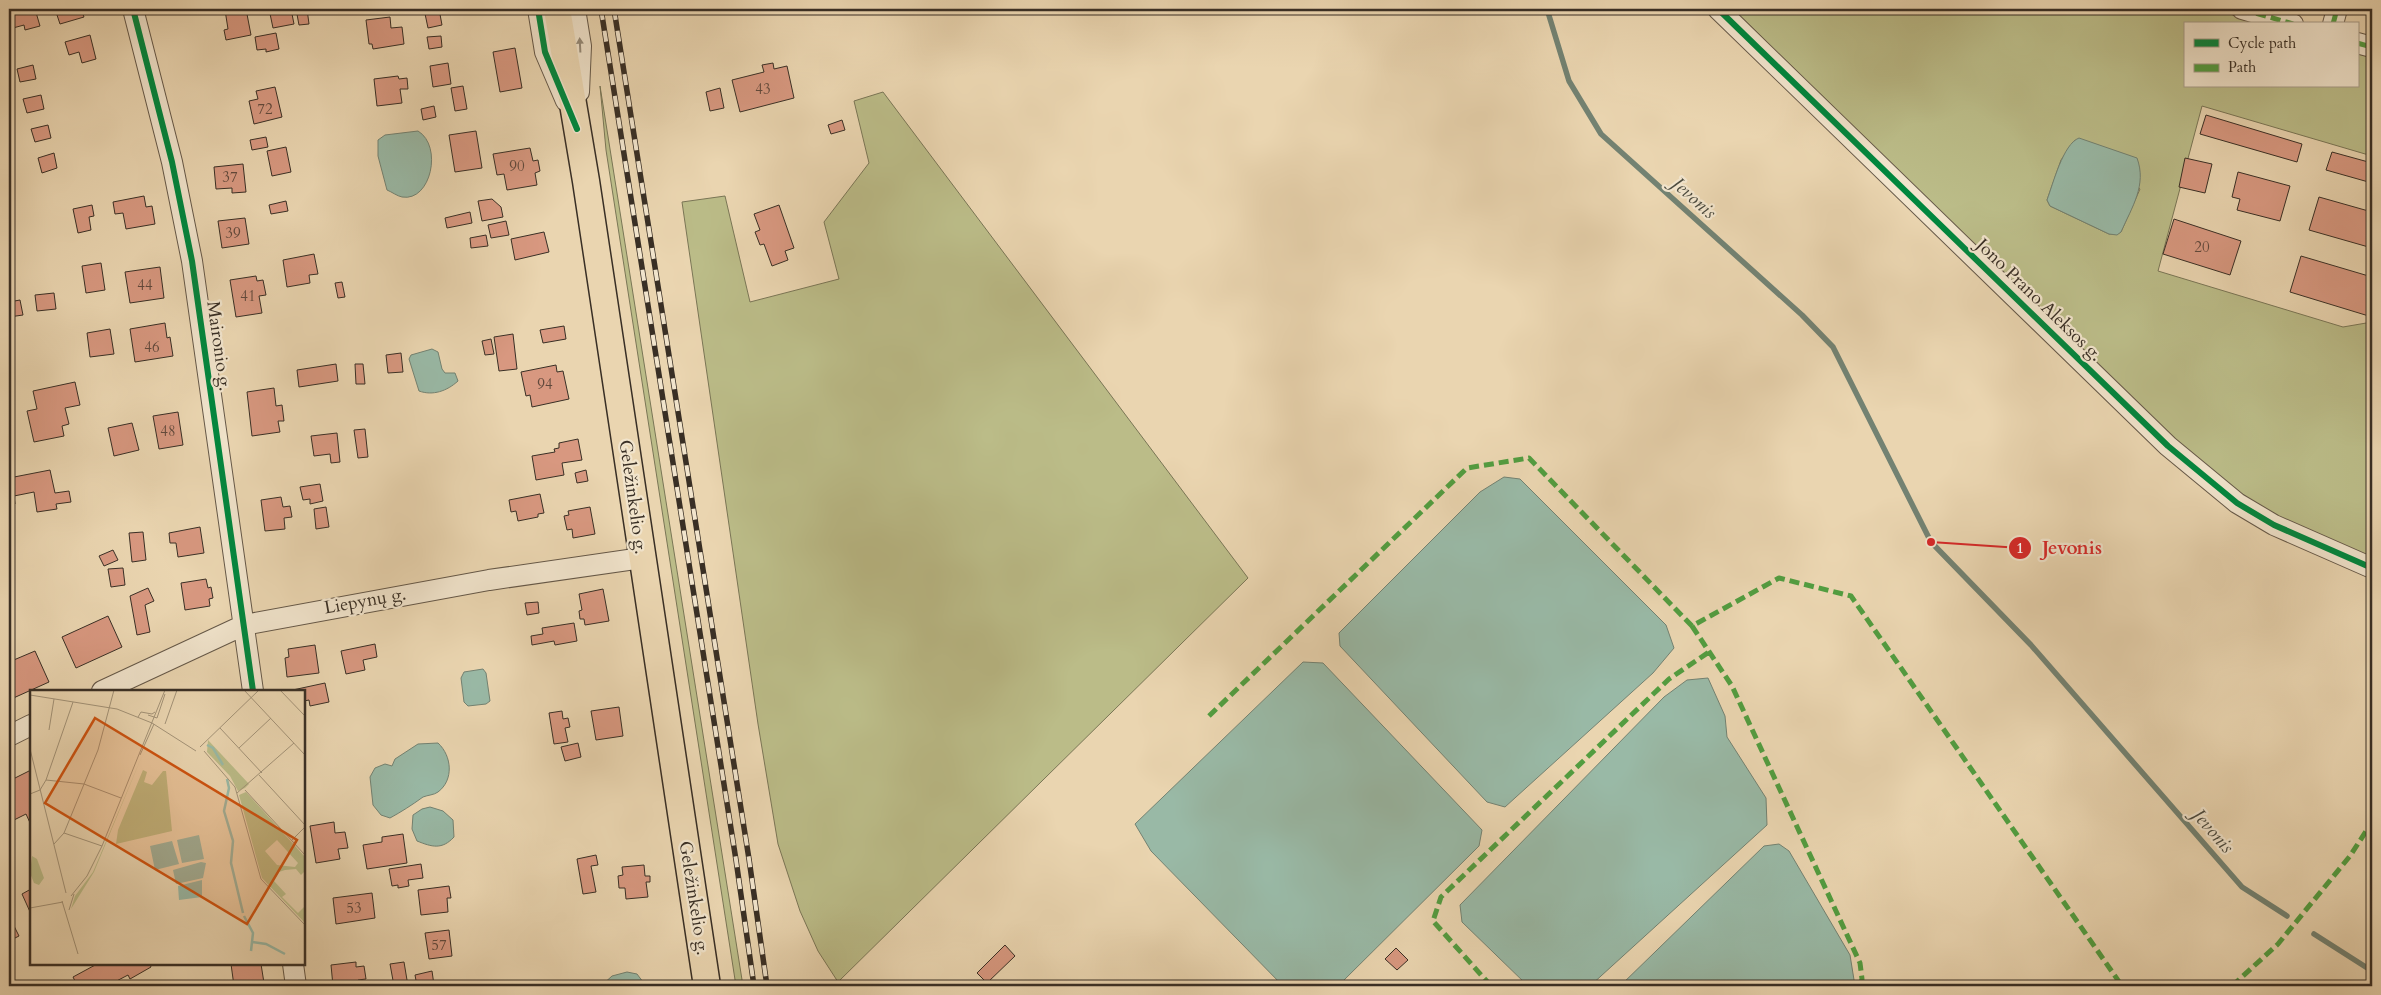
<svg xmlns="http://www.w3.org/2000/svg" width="2381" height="995" viewBox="0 0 2381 995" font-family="Cardo,serif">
  <rect width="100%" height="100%" fill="#ead5b0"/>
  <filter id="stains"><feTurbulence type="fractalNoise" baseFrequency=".004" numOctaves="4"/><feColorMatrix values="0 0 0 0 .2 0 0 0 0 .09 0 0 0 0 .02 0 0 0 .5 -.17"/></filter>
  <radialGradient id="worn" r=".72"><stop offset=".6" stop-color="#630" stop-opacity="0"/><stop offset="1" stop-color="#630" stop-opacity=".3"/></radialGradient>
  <!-- green -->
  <path fill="#bbbc88" stroke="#7a7656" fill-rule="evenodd" d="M1733 9H2214L2262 24H2185V86H2357V53L2372 58V156L2202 106 2158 271 2343 327 2372 322V557C2327 542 2281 521 2242 494 2218 478 2196 457 2174 439ZM2075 140 2140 189 2121 232 2117 234H2109L2050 206 2047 200 2061 160Z
    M600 86 743 986H736L606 150Z
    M883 92 1248 578 838 982 818 951 800 911 778 844 758 724 682 202 725 196 750 302 839 279 824 222 869 163 854 101Z"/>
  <!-- water -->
  <path fill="#99b9a6" stroke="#738272" d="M418 131C443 146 431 202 402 197 397 196 392 192 387 190L378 156V140L385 135Z
    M2079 138 2137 158C2147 185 2132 207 2121 232L2117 235 2109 234 2050 206 2047 200C2053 184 2063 144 2079 138Z
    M432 349 438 352 442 369 445 373H455L458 381C447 391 433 396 419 391L409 359 411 355Z
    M1504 477 1520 479 1666 625 1674 648 1653 673 1505 807 1487 802 1340 646 1339 633 1480 492Z
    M1303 662 1323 663 1482 830 1479 846 1338 986H1283L1151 851 1135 824Z
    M483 669 486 673 490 701 486 704 468 706 464 702 461 678 464 672Z
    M1708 678 1725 716 1727 737 1766 798 1767 825 1590 986H1528L1462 922 1460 905 1664 697 1687 680Z
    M438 743C452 756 454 780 438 792 434 795 428 795 423 797 412 805 401 812 390 818L381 815 373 805 370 777 375 768 385 764 392 766 395 759 418 744Z
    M430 807 443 811 453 820 454 837C442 850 432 847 417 841L412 829 413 815 422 809Z
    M1779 844 1789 851 1850 955 1855 986H1620L1764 846Z
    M627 972 637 974 646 986H601L612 976Z"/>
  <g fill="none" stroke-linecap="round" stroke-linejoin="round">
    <!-- stream -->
    <path stroke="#738272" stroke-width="5.5" d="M1547 9 1569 81 1601 134 1802 315 1833 347 1931 542 2031 645 2242 887 2287 916
      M2314 934 2372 971"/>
  </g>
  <!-- building -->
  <path fill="#d89880" stroke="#392f25" d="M9 9H35L40 26 25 30 24 25 13 28Z
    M55 9H81L84 17 60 24Z
    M246 9 251 35 226 40 224 30 228 29 225 10Z
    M269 9H291L294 24 273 28Z
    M296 9H307L309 24 299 25Z
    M424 9H439L442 25 428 28Z
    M390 17 391 28 402 27 404 44 373 49 372 44H369L366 20Z
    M276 33 279 49 266 52V49L257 50 255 37Z
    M90 35 96 59 82 63 79 52 69 55 65 42Z
    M441 36 442 47 429 49 427 37Z
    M515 48 522 88 500 92 493 52Z
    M448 63 451 84 433 87 430 66Z
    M773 63 774 69 787 66 794 98 740 112 732 80 764 72 762 65Z
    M33 65 36 79 20 82 17 69Z
    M398 76 399 79 407 78 408 89H400L402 103 377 106 374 79Z
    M463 86 467 109 455 111 451 88Z
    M275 87 282 117 254 124 249 101 258 99 256 91Z
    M720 88 724 108 710 111 706 92Z
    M41 95 44 109 27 113 23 99Z
    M434 106 436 117 423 120 421 109Z
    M2206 115 2302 144 2297 162 2200 134Z
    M842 120 845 130 831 134 828 125Z
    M48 125 51 138 35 142 31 129Z
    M476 131 482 168 455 172 449 135Z
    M266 137 268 147 252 150 250 140Z
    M286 147 291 172 272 176 267 151Z
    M530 148 533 161 538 160 540 171 535 173 537 185 507 190 504 174 497 175 493 154Z
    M2332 152 2372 163V183L2326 170Z
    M54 153 57 168 42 173 38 158Z
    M2185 158 2212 164 2205 193 2179 187Z
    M243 164 246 192 232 193V188L216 189 214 167Z
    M2238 172 2290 186 2280 221 2237 210 2240 199 2232 197Z
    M144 196 146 207 152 206 155 224 126 229 123 213 115 214 113 202Z
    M2319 197 2372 212V248L2309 230Z
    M492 199 501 207 503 217 482 221 478 201Z
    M286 201 288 211 271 214 269 205Z
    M92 205 94 216 89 217 91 230 78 233 73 209Z
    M779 205 794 248 785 251 788 260 772 266 764 244 760 245 755 232 760 230 754 214Z
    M470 212 472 223 447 228 445 218Z
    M245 218 249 244 222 248 218 221Z
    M2174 219 2241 241 2230 275 2163 254Z
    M506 221 509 235 491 238 488 225Z
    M544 232 549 252 515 260 511 239Z
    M486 235 488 246 471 248 470 238Z
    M314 254 318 274 309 275 310 283 287 287 283 260Z
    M2301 256 2372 277V317L2290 292Z
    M101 263 105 290 86 293 82 266Z
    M160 267 164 298 130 303 125 272Z
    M256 276 257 281 263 280 266 295 259 296 262 313 236 317 230 280Z
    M342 282 345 297 338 298 335 283Z
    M54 293 56 309 37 311 35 295Z
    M20 300 23 315 9 317V302Z
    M165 323 167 338 170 337 173 356 135 362 130 329Z
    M564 326 566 339 543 343 540 330Z
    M110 329 114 354 90 357 87 333Z
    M513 334 517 369 499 371 494 337Z
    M491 339 494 354 485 355 482 341Z
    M401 353 403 372 388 373 386 355Z
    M336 364 338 381 299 387 297 370Z
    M355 364H363L365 384H356Z
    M556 365 557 372 563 371 569 399 532 407 530 395 526 396 521 372Z
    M75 382 80 405 65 408 69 424 62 426 64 436 34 442 27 411 37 409 33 391Z
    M274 388 276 406 282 405 284 421H278L280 432 252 436 247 392Z
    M178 412 183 445 159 449 153 416Z
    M132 423 139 450 114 456 108 428Z
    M365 429 368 457 358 458 354 430Z
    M337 433 340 462 331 463 330 454 314 456 311 436Z
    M578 439 582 460 562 463 564 475 536 480 532 456 555 452 554 449 559 448V443Z
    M50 470 55 493 69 491 71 502 56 504 57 509 37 512 34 492 14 496 15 504 9 505V478Z
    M586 470 588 481 577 483 575 473Z
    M320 484 323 501 310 504V499L303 500 300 487Z
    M540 494 544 513 538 514V517L518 521 516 511 511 512 509 500Z
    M281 497 283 507 290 506 292 517 284 518 285 529 265 531 261 500Z
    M326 507 329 527 316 529 314 509Z
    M590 507 595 534 573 538 572 529 567 530 564 516 569 515 568 511Z
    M200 527 204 553 178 557 176 543H170L169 533Z
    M143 532 146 560 132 562 129 533Z
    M113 550 118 560 104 566 99 556Z
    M123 568 125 585 111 587 108 569Z
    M206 579 208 588 211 587 213 598 209 599 210 606 185 610 181 583Z
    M148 588 154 601 145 605 150 632 137 635 130 596Z
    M603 589 609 621 585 625 584 619H580L579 611 582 610 579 594Z
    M538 602 539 613 527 615 525 603Z
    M108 616 122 647 76 668 62 637Z
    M574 623 577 641 555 645 554 641 532 645 531 636 543 634 542 628Z
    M375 644 377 657 363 660 365 670 346 674 341 651Z
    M315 645 319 673 287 677 285 658 289 657 288 649Z
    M35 651 49 682 9 700V662Z
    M325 683 329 702 310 706 309 700 304 701V691H288Z
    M619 707 623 736 596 740 591 711Z
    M562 711 563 719 568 718 570 727 565 728 568 742 554 744 549 713Z
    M578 743 581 757 565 761 561 747Z
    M31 770V825L26 814 12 821 9 814V781Z
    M334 822 335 833 345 832 348 848 338 849 340 859 316 863 310 826Z
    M403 834 407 863 367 869 363 845 382 842V837Z
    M596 855 598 865 591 866 596 892 583 894 577 859Z
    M421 864 423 878 408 880 409 886 398 888V885L392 886 389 869Z
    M644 865 645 876H650V882H646L648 897 626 899 625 888H619L618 876 623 875 622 867Z
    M449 886 451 898H447L448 912 421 915 418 890Z
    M31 889V914L22 894Z
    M372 893 375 918 336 924 333 898Z
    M9 916 19 936 9 941Z
    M449 930 452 956 429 959 425 933Z
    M1005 945 1015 956 987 983 977 973Z
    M1396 948 1408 960 1397 970 1385 959Z
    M356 962V967L364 966 366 979 358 980 359 986H333L331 965Z
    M404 962 408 986H394L390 964Z
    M97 964H150L151 967 130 979 128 975 107 986H74L77 985 73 977Z
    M231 964H261L264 983 234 986Z
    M432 971 434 985 417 986 415 975Z"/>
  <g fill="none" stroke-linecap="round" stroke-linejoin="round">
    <!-- minor casing -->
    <g stroke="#655848" stroke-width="22">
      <path id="minor" d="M133 9 172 162 192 261 253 691
        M538 9 545 52 566 101
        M575 9 581 46 579 92
        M1718 9 2168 446 2237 503 2274 525 2372 568
        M2242 9 2293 24
        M2333 24 2337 9
        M2357 43 2372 47
        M102 691 244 625 489 580 642 558
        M9 736 31 725
        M293 964 296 986"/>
    </g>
    <!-- major casing -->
    <g stroke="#392f25" stroke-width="29">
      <path id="major" d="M557 9 586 181 707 986"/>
    </g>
    <!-- minor -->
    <use href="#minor" stroke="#f1e4cc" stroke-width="20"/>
    <!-- major -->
    <use href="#major" stroke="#ead5b0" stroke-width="26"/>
    <!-- rail casing -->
    <g stroke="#392f25" stroke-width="5.5">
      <path id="rail" d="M601 9 736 860 754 986
        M614 9 749 859 767 986"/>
    </g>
    <!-- rail -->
    <use href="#rail" stroke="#f1e4cc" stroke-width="4" stroke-dasharray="11" stroke-linecap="butt"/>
    <!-- quiet -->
    <path stroke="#529d40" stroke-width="5" stroke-dasharray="10 5" stroke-linecap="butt" d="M2242 9 2293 24
      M2333 24 2337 9
      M2357 43 2372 47
      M1692 626 1732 686 1860 963 1862 979 1860 986
      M1209 716 1467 468 1529 458 1692 626 1779 578 1851 596 2122 986
      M1491 986 1433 921 1441 897 1669 679 1709 652
      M2232 986 2278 944 2350 856 2372 822"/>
    <!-- cycleway casing -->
    <g stroke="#f1e4cc" stroke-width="9">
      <path id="cycleway" d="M133 9 172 162 192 261 253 691
        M538 9 545 52 577 129
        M1718 9 2168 446 2237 503 2274 525 2372 568"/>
    </g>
    <!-- cycleway -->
    <use href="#cycleway" stroke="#00873e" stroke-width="6"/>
  </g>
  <!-- one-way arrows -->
  <defs><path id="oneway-solid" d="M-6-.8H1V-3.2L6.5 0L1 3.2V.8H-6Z" transform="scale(1.25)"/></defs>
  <use fill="#958a78" href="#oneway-solid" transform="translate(580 45) rotate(-93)"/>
  <g text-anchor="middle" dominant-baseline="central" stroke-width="4.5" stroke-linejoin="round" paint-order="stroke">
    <!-- number labels -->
    <g font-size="15" fill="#61493c">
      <text x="763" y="89">43</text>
      <text x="265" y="109">72</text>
      <text x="517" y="166">90</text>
      <text x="230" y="177">37</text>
      <text x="233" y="233">39</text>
      <text x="2202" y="247">20</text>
      <text x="145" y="285">44</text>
      <text x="248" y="296">41</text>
      <text x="152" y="347">46</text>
      <text x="545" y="384">94</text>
      <text x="168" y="431">48</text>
      <text x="354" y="908">53</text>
      <text x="439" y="945">57</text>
    </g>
    <!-- street labels -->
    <g font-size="18" fill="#392f25" stroke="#f1e4cc">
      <text transform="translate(2039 300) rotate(44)">Jono Prano Aleksos g.</text>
      <text transform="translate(219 346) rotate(82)">Maironio g.</text>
      <text transform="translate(633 497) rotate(82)">Geležinkelio g.</text>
      <text transform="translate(365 601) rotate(-10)">Liepynų g.</text>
      <text transform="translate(694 898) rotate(81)">Geležinkelio g.</text>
    </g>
    <!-- water labels -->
    <g font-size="19" font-style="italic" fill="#4c4b3f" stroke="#f1e4cc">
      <text transform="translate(1694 198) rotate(42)">Jevonis</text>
      <text transform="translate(2213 831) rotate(49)">Jevonis</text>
    </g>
  </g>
  <!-- overview -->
  <g transform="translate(30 690)">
    <rect width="275" height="275" fill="#ead5b0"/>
    <path d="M178 50 219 94 215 98 208 101 200 86 177 62ZM112 66 64 182 41 219 45 206 63 182ZM113 80 117 82 114 92 122 95 133 81H136L142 141 86 154 88 140ZM216 102 275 167V181L271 185 266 179 255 180 249 182 244 191 256 204 252 207 268 223 275 216V233L232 188 209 105ZM247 150 268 173 265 177 247 175 235 161ZM2 166 7 169 14 188 9 195 4 193 0 183Z" fill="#bbbc88" fill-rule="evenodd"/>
    <path d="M169 145 174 169 152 173 147 150ZM142 151 149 174 125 180 120 156ZM171 172 176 173 173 188 146 194 143 180ZM172 190V207L149 210 148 196Z" fill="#99b9a6"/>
    <path fill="none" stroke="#99b9a6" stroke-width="2.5" d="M177 55 183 58 193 75M197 89 199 98 194 121 203 151 201 173 213 223M214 226 223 243 221 261M222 252 236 254 255 264"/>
    <path fill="none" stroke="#a39378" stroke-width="1" d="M214 0 275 65M250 0 275 26M0 5 87 19 122 33 166 61M118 25 127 28 135 4M108 27 111 22 122 24 125 22M135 34 147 0M190 38 232 83M19 40 24 9M170 57 229 0M209 58 241 28M0 59 36 203M174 61 205 97 231 189 275 235M110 65 124 34M229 85 275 135M16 90 54 94 91 108M215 100 275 165M207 103 264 53M0 104 10 100 16 90 43 12M34 143 72 156M262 150 275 137M24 154 34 143 68 60 84 0M41 206 57 186 72 156 135 0M32 211 48 264M0 218 33 212M39 220 44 204"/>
    <path fill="#ce5310" fill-opacity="0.15" stroke="#ce5310" stroke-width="2.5" d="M65 28 267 150 217 234 15 113Z"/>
    <rect width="275" height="275" fill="none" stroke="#392f25" stroke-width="2.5"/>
  </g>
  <!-- callouts -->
  <path fill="none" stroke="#d62828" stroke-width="2" d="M1931 542L2020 548"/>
  <g fill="#d62828" stroke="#f1e4cc" stroke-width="2">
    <circle cx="1931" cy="542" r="5"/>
    <circle cx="2020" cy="548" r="12"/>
  </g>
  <g font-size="15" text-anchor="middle" font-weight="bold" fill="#fff">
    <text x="2020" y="553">1</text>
  </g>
  <g font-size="19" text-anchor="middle" font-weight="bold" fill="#d62828" stroke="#f1e4cc" stroke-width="4.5" stroke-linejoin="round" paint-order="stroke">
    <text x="2072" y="554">Jevonis</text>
  </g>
  <!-- margin -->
  <rect width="2381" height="995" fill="none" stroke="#ead5b0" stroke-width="30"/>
  <rect x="10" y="10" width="2361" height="975" fill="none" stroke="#392f25" stroke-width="2.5"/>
  <rect x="15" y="15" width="2351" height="965" fill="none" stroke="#392f25"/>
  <!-- legend -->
  <rect x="2184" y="22" width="175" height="65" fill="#f1e4cc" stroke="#a79c89"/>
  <rect x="2194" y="39" width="25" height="8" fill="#00873e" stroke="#a79c89"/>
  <text x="2228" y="48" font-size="15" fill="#392f25">Cycle path</text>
  <rect x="2194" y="64" width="25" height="8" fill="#529d40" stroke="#a79c89"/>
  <text x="2228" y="72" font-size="15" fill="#392f25">Path</text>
  <rect width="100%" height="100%" filter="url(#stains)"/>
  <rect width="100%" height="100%" fill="url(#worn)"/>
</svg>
